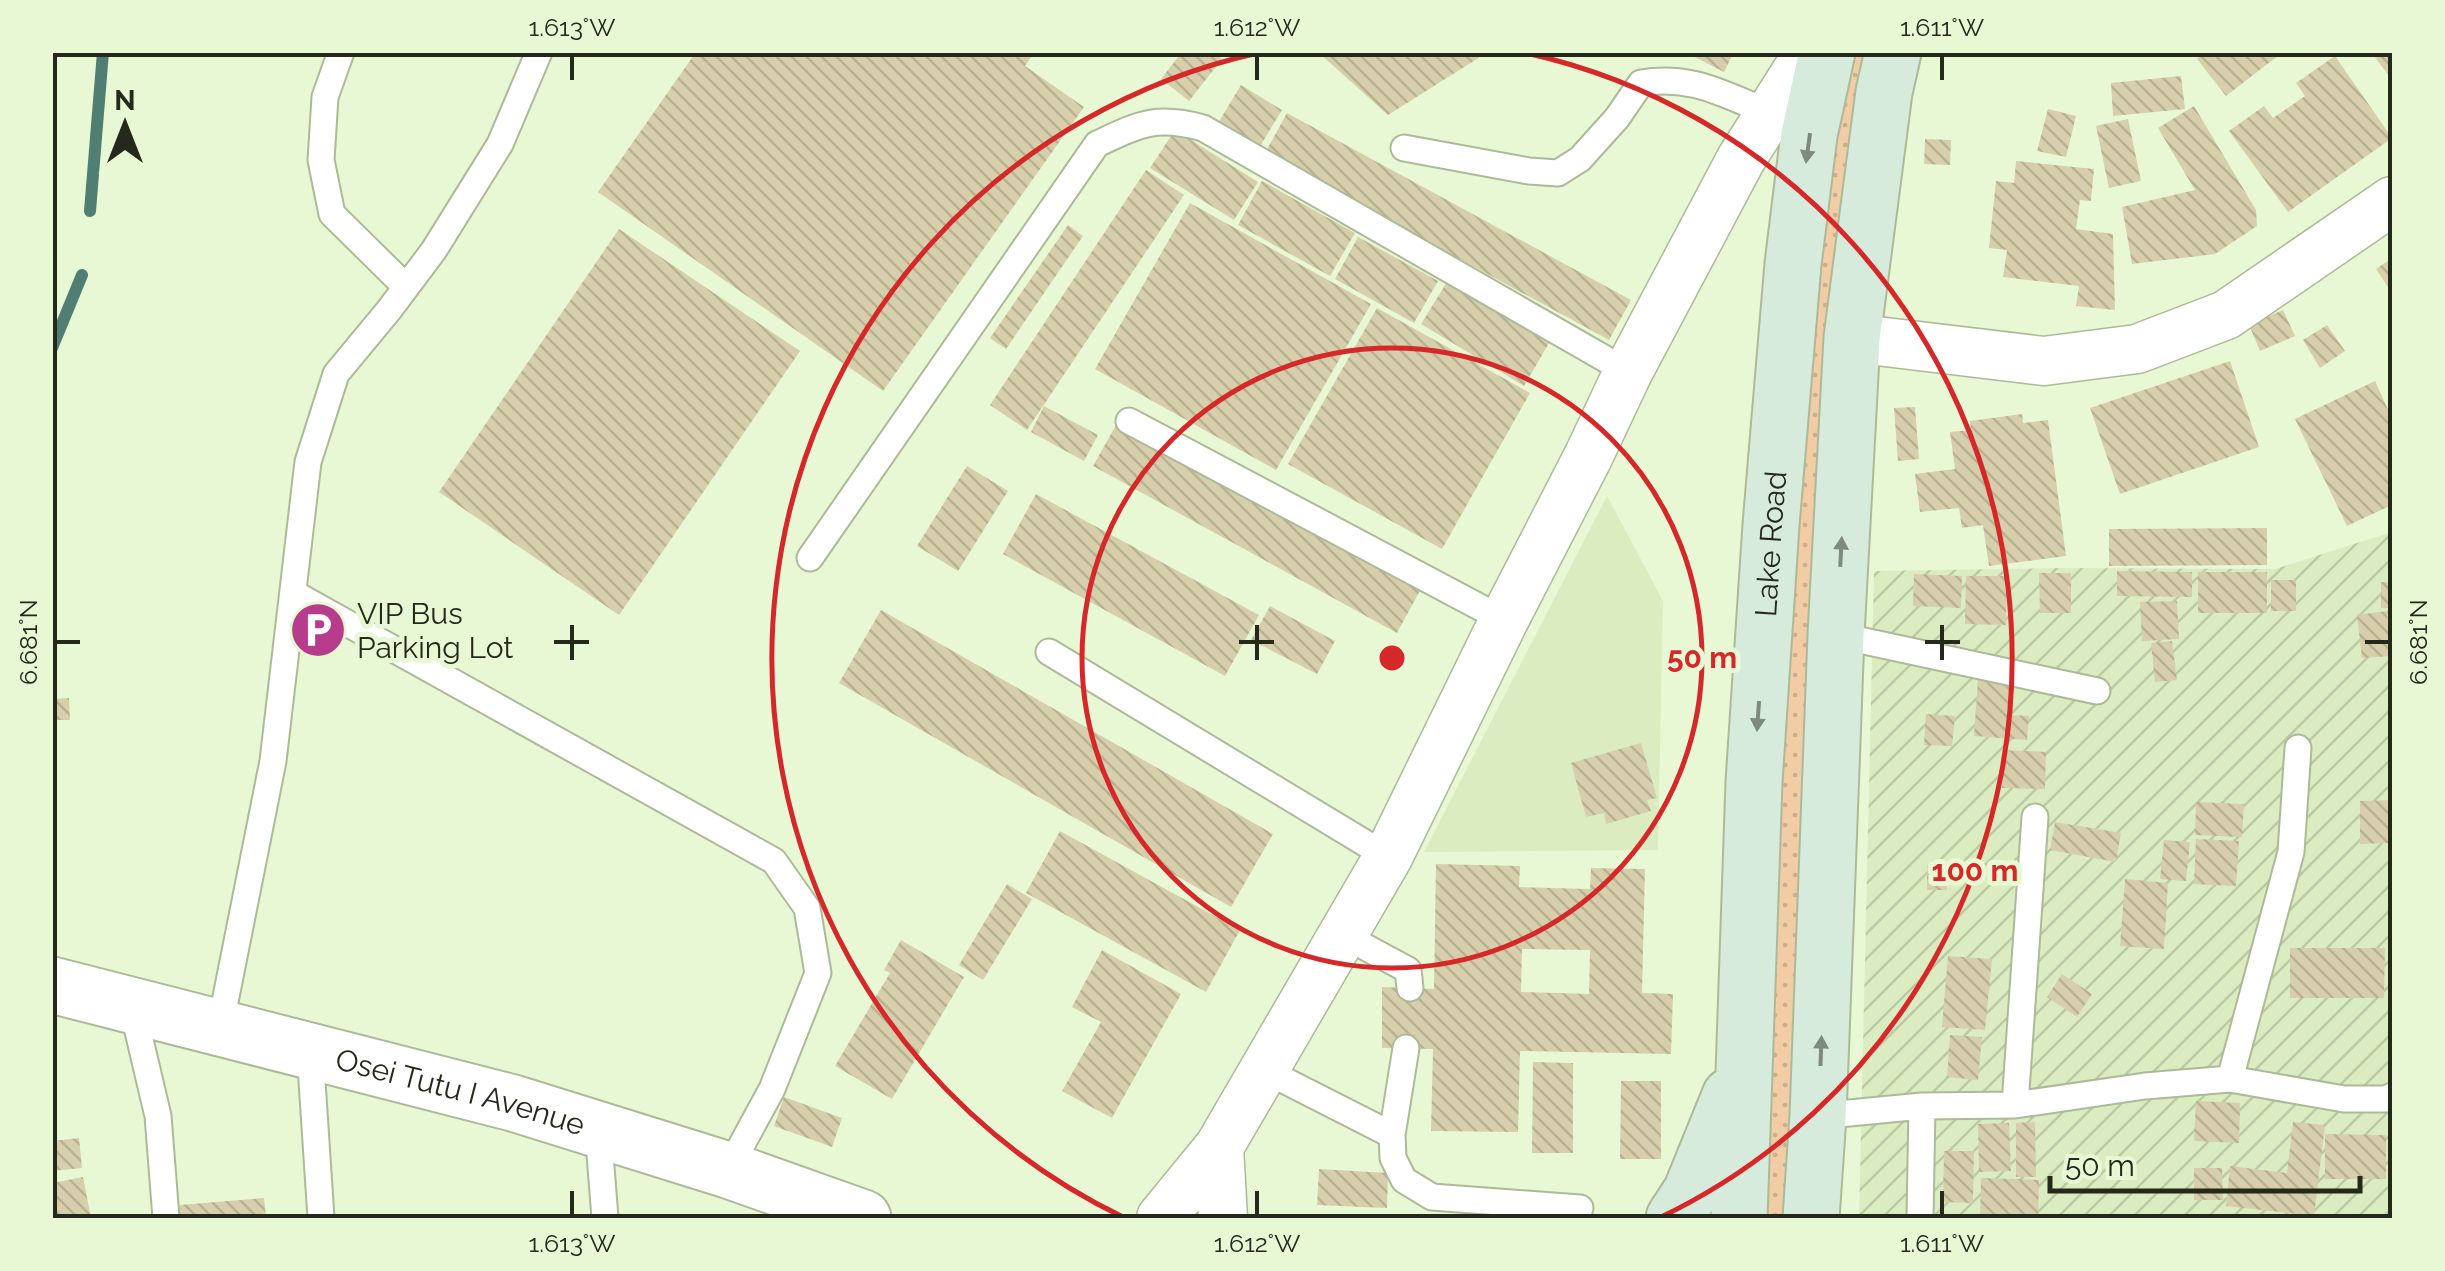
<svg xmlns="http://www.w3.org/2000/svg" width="2445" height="1271" viewBox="0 0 2445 1271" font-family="Raleway,sans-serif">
  <defs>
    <pattern id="industrial-furrows" width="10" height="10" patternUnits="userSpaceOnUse" patternTransform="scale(2.5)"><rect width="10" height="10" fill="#dbecc1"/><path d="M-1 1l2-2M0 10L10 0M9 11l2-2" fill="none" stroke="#bccaa5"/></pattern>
    <pattern id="grass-dots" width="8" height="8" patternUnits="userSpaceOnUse" patternTransform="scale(2.5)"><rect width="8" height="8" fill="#f1cca5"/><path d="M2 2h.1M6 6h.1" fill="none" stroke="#ceaf8d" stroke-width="1.8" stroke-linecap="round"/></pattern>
    <pattern id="building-back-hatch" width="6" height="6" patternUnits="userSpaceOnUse" patternTransform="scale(2.5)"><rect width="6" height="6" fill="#d7cfab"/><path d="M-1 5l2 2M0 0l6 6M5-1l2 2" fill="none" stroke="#b8b293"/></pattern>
  </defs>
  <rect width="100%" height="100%" fill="#e9f8d4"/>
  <!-- built -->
  <path fill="#dbecc1" d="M1607 496 1663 601 1658 850 1424 852Z"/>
  <!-- industrial -->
  <path fill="url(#industrial-furrows)" d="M2392 532V1218H1859L1874 571 2060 568 2275 569Z"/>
  <!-- grass -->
  <path fill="url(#grass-dots)" d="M1848 53H1863L1835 293 1795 1218H1759V1170L1813 248Z"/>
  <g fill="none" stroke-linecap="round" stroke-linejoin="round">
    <!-- stream -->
    <path stroke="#517e72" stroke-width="12" d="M90 211 103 52
      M52 348 82 275"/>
  </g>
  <!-- building -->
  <path fill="url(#building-back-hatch)" fill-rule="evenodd" d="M696 52H1034L1025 66 1084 107 883 391 598 192Z
    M1182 52H1213L1222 59 1189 101 1161 79Z
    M1318 52H1488L1388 115Z
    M1685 52H1734L1724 72Z
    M2205 52H2283L2226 96 2197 59Z
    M2371 52H2392V80Z
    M2335 56 2392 138 2288 212 2229 131 2264 106 2273 118 2305 96 2296 83Z
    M2181 76 2185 109 2113 116 2111 83Z
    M1241 85 1282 110 1259 148 1218 123Z
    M2194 106 2256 210 2257 226 2215 254 2132 264 2122 207 2195 190 2158 128Z
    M2048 109 2076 116 2066 157 2037 151Z
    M1287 113 1631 300 1609 340 1265 153Z
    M2128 119 2141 181 2109 188 2096 126Z
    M1175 130 1258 182 1234 220 1150 168Z
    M1925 139 1951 140 1950 165 1924 164Z
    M2016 161 2094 169 2091 201 2080 200 2076 229 2113 234 2115 310 2076 306 2079 286 2003 277 2007 250 1989 248 1996 181 2014 183Z
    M1146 170 1184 195 1027 430 990 405Z
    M1262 181 1355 233 1330 276 1238 225Z
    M1190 203 1371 304 1276 470 1095 369Z
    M1068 225 1083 236 1006 349 990 338Z
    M619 229 800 351 619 615 439 492Z
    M1358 237 1438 281 1414 323 1335 279Z
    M2392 258V293L2376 269Z
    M1447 282 1549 343 1524 386 1421 324Z
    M1377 308 1530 393 1442 549 1288 464Z
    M2283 310 2295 336 2260 351 2249 325Z
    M2327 325 2345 351 2320 368 2303 340Z
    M2230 361 2259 447 2120 494 2090 408Z
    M2375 381 2392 418V505L2347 526 2295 419Z
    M1044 406 1098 435 1084 461 1031 432Z
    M1915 407 1919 459 1898 461 1894 408Z
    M2022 414 2023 423 2048 420 2066 556 1989 566 1983 525 1962 528 1959 508 1920 512 1915 474 1955 469 1950 432 1971 430 1970 421Z
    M1120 418 1423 585 1397 633 1093 466Z
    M967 466 1008 491 958 571 917 546Z
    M1036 494 1259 615 1225 676 1003 554Z
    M2267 528V565L2109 566V529Z
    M2117 571 2192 572V597L2117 596Z
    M2198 572H2267V613H2198Z
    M2039 573H2071V613H2040Z
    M1914 574 1962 576 1961 608 1913 606Z
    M1966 576H2007L2006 625 1965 624Z
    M2271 580H2296V611H2271Z
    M2381 582H2392V608H2381Z
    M2177 601 2179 639 2142 641 2140 602Z
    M1270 606 1335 641 1317 674 1251 640Z
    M881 610 1273 834 1231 907 839 683Z
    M2387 611 2391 656 2362 658 2357 615Z
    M2172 641 2177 680 2155 682 2151 643Z
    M1978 679 2013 682 2010 715 2029 716 2027 740 1974 736Z
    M69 698 70 720H52V699Z
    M1926 714 1955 716 1952 746 1924 745Z
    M1641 743 1657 798 1647 800 1651 811 1606 824 1604 813 1586 817 1571 763Z
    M2003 750 2046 752 2045 789 2002 788Z
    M2392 800V843L2360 844V801Z
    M2196 802 2244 804 2242 837 2195 835Z
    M2055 822 2121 833 2116 862 2050 850Z
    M1060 831 1240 930 1206 992 1026 893Z
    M2196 839 2239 841 2236 886 2194 884Z
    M2164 840 2190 842 2186 881 2160 879Z
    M1436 864 1520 866 1519 887 1590 889 1591 868 1645 869 1642 993 1673 994 1671 1054 1520 1051 1518 1132 1431 1131 1433 1049 1382 1048V987L1434 989ZM1522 949 1590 950 1589 994 1521 992Z
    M1927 865H1948L1947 890H1927Z
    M2125 879 2168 883 2164 949 2120 946Z
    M1007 884 1032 899 983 980 959 965Z
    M901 940 964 977 892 1099 835 1066 890 973 884 970Z
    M2290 948H2385L2384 998H2290Z
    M1102 950 1181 994 1112 1118 1062 1091 1101 1022 1072 1007Z
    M1948 956 1992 959 1985 1030 1942 1027Z
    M2062 974 2092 994 2077 1017 2047 997Z
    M1950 1035 1982 1037 1978 1080 1947 1077Z
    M1533 1062 1573 1063V1153H1532Z
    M1621 1081H1661V1159H1620Z
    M784 1097 842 1118 832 1147 774 1126Z
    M2196 1101 2240 1103 2239 1143 2194 1141Z
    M2035 1122 2036 1177H2016V1123Z
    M2293 1122 2325 1125 2314 1216 2226 1206 2230 1166 2287 1173Z
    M2009 1123 2011 1171 1979 1172 1978 1124Z
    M2325 1134 2386 1135V1179H2325Z
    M79 1138 82 1168 52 1171V1141Z
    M1944 1151H1974L1973 1203 1943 1202Z
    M2194 1168H2222L2223 1200H2194Z
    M1319 1169 1388 1173 1387 1208 1317 1205Z
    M83 1177 91 1218H52V1183Z
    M1981 1178 2039 1180 2038 1218H1980Z
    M264 1198 266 1218H180L179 1205Z"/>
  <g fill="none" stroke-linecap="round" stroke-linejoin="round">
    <!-- service casing -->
    <g stroke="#acba98" stroke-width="29">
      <path id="service" d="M341 52 325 97 321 160 332 214 406 287
        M1404 148 1529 171 1558 173 1580 159 1617 118 1641 83C1691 74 1725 95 1770 113
        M1129 421 1504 620
        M810 558 1097 144C1140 124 1156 115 1203 128L1628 372
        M293 593 774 861 807 908 818 973 772 1089 728 1170
        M1836 635 2097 691
        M1049 652 1388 857
        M1343 935 1408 970 1410 988
        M132 1006 158 1116 166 1218
        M220 1027 273 761 308 462 336 374 389 310 434 250 500 144 539 52
        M1406 1048 1392 1135 1393 1158 1404 1180 1432 1197 1580 1208
        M310 1051 321 1218
        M1264 1070 1392 1135
        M2230 1079 2291 852 2298 748
        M2015 1105 2035 817
        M1818 1116 1922 1106 2015 1105 2145 1086 2230 1079 2344 1099H2386L2392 1096
        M598 1129 605 1218
        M1920 1218 1922 1106"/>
    </g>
    <!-- minor casing -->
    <g stroke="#acba98" stroke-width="51">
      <path id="minor" d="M1852 338 2044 361 2137 349 2226 315 2392 201
        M1219 1147 1223 1218
        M1161 1218 1219 1147 1388 857 1504 620 1588 457 1628 372 1741 159 1809 52"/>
    </g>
    <!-- tertiary casing -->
    <g stroke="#acba98" stroke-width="59">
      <g id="tertiary">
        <path id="s1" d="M52 985 513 1103 728 1170 863 1218"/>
      </g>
    </g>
    <!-- secondary casing -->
    <g stroke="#acba98" stroke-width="59">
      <g id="secondary">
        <path d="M1674 1218 1691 1192 1730 1096"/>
        <path id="s2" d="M1739 1218 1754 782 1771 525 1793 264 1809 135 1827 52"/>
        <path d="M1811 1218 1818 1116 1836 635 1852 338 1884 92 1893 52"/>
      </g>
    </g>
    <!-- service -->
    <use href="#service" stroke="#fff" stroke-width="25"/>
    <!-- minor -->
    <use href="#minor" stroke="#fff" stroke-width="48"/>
    <!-- tertiary -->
    <use href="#tertiary" stroke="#fff" stroke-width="55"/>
    <!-- secondary -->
    <use href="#secondary" stroke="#d7ebdd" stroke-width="55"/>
  </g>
  <!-- one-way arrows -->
  <defs><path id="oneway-solid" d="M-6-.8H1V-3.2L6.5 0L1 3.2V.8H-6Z" transform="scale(2.5)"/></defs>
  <g fill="#7e8a7c">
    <use href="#oneway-solid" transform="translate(1808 148) rotate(98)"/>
    <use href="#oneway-solid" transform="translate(1841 552) rotate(-87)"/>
    <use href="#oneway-solid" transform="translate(1758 716) rotate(94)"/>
    <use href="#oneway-solid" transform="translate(1821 1051) rotate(-88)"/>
  </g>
  <!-- ticks -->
  <path fill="none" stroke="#24291b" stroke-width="4" d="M572 55V80M1257 55V80M1942 55V80M572 625V660M1257 625V660M1942 625V660M55 642H80M554 642H589M1239 642H1274M1925 642H1960M2365 642H2390M572 1191V1216M1257 1191V1216M1942 1191V1216"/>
  <!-- distance rings -->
  <g fill="none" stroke="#d62828" stroke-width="5">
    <circle cx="1392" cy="658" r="310"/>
    <path d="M1125 1218A620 620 0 0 1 1258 53M1526 53A620 620 0 0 1 1659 1218"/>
  </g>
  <!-- icons -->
  <defs>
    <g id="parking-disc" transform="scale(2.875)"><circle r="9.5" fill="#b83c8c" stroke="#e9f8d4"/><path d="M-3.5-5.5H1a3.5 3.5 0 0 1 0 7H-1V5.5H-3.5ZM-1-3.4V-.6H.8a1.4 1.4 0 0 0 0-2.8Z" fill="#fff"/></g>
  </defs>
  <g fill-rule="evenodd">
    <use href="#parking-disc" x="318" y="630"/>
  </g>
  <g text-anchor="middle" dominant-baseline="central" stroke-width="10" stroke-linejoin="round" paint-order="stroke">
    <!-- street labels -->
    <g font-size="30" fill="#24291b" stroke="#e9f8d4">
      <text stroke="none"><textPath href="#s2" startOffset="675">Lake Road</textPath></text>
      <text stroke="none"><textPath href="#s1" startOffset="422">Osei Tutu I Avenue</textPath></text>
    </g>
    <!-- poi labels -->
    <g font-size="30" fill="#24291b" stroke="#e9f8d4" text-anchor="start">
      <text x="357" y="613">VIP Bus<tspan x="357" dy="34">Parking Lot</tspan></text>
    </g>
  </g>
  <circle cx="1392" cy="658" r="15" fill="#d62828" stroke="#e9f8d4" stroke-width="5"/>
  <g font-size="30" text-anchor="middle" font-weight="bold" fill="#d62828" stroke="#e9f8d4" stroke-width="10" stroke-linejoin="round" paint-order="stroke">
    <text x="1702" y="668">50 m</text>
    <text x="1975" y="881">100 m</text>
  </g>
  <!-- border -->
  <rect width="2445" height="1271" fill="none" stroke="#e9f8d4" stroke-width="110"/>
  <!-- north arrow -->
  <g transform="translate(125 125)" stroke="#e9f8d4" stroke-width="8" paint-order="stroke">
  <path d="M0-8L18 38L0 25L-18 38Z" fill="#24291b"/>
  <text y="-15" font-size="28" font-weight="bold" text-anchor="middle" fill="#24291b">N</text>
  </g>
  <!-- scale -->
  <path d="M2050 1176v15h310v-15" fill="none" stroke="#24291b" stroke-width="5"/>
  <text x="2065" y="1176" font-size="30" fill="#24291b" stroke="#e9f8d4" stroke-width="8" paint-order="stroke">50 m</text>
  <rect x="55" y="55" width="2335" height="1161" fill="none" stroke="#24291b" stroke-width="4"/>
  <g font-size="25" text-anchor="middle" fill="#24291b">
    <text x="572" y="36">1.613°W</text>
    <text x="1257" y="36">1.612°W</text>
    <text x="1942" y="36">1.611°W</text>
    <text transform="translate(28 642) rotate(-90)" y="9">6.681°N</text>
    <text transform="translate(2418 642) rotate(-90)" y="9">6.681°N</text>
    <text x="572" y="1252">1.613°W</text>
    <text x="1257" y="1252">1.612°W</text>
    <text x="1942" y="1252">1.611°W</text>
  </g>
</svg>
